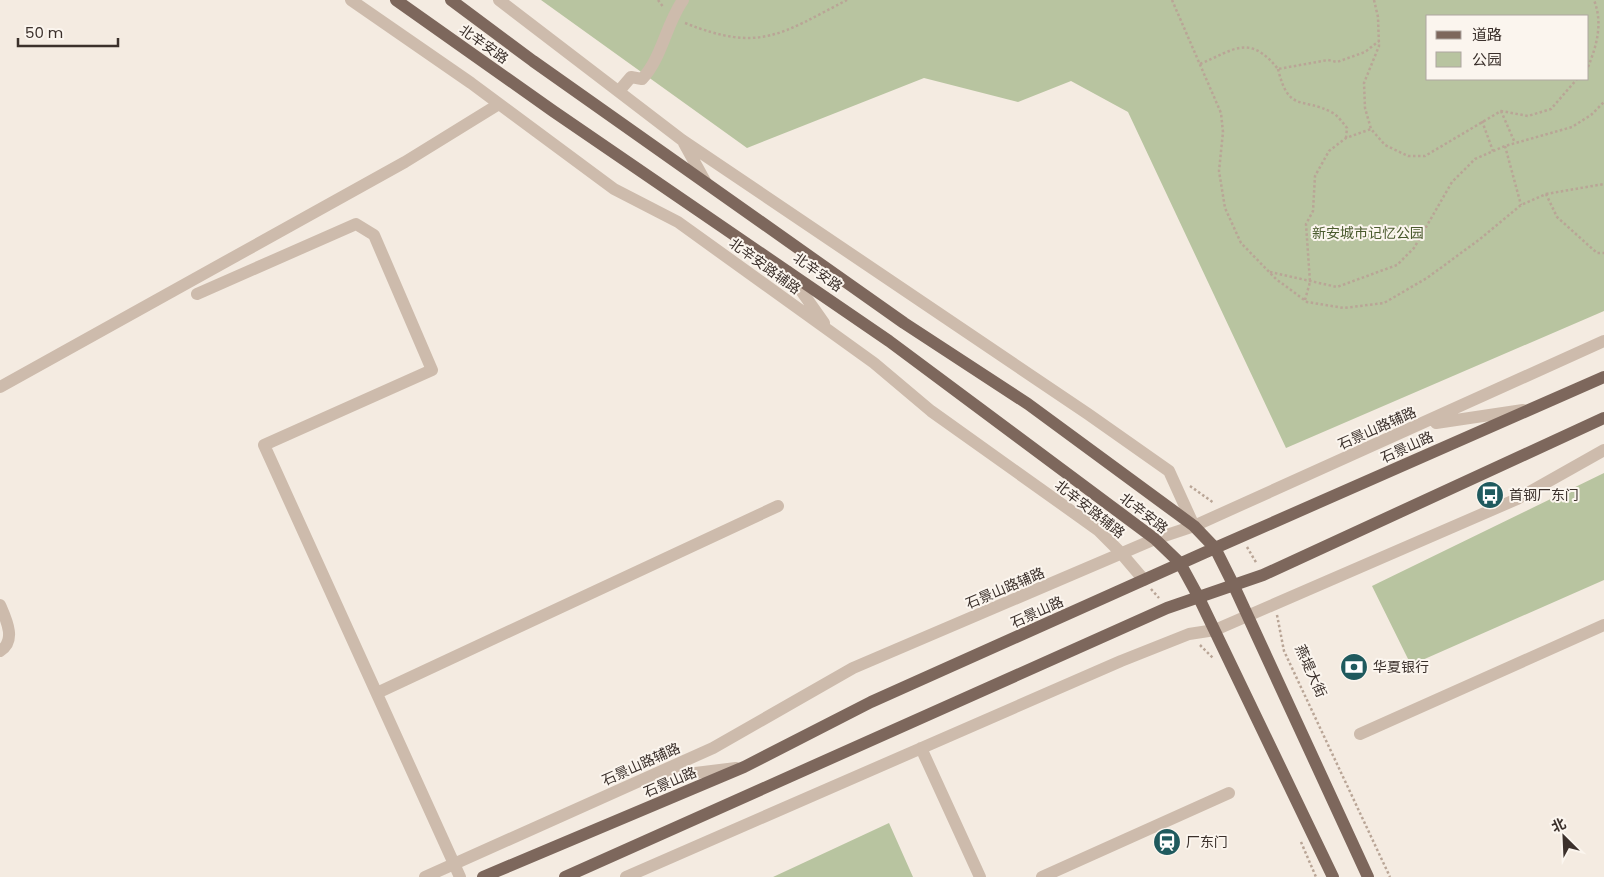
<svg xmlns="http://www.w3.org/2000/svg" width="1604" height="877" viewBox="0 0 1604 877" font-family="Poppins,'Noto Sans SC',sans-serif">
  <rect width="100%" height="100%" fill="#f4ebe1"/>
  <!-- green -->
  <path fill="#b8c4a0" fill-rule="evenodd" d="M541 0H1604V311L1286 448 1128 112 1071 81 1018 102 924 78 747 148ZM1428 16H1588V79H1428Z
    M1604 473V580L1411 665 1372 586Z
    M889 823 913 877H773Z"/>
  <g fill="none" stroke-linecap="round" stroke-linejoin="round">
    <!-- path -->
    <path stroke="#b9a596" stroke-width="2.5" stroke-dasharray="2.5 2.5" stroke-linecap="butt" d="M658 0 664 8
      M1172 0 1221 113 1223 132 1219 171 1225 208 1241 243 1276 279 1307 302 1344 308 1384 303 1427 278 1480 239 1521 205 1546 194 1557 217 1597 253H1604
      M1374 0 1378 17 1379 46 1364 83 1365 108 1371 129 1385 145 1408 156H1425L1501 111 1528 116 1551 109 1577 79
      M685 23C760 53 781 34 847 0
      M1200 64C1234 50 1249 33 1278 69L1328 60 1337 62 1365 52 1379 41
      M1588 67C1597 45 1603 23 1594 0
      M1278 69C1289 114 1302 96 1333 113 1338 116 1343 123 1347 128L1346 138
      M1501 111 1515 143
      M1482 121 1493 151
      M1505 146 1521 205
      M1546 194 1604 184
      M1270 272 1337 287 1397 265 1414 248 1452 182 1475 159 1505 146 1572 127 1591 115 1604 102
      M1305 300 1310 282 1306 224 1313 211 1315 176 1329 151 1346 138 1371 129
      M1190 486 1214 503
      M1247 547 1257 564
      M1151 589 1159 598
      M1277 615 1284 651 1390 877
      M1200 645 1214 659
      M1301 842 1316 877"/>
    <!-- minor -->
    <path stroke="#cdbbac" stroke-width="12" d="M351 0 471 83 614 189 678 222 874 363 931 411 1098 530 1121 553 1144 580
      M499 0 682 140 1088 414 1169 471 1194 526
      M619 91 631 77 642 79C662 58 666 24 683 0
      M684 143 706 183
      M788 272 824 323
      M197 294 356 224 374 235 432 370 264 445 460 877
      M0 387 405 162 499 104
      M1436 423 1523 410
      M0 605C6 619 17 641 0 651
      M377 693 778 506
      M1360 734 1604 625
      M921 748 980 877
      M655 778 736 768
      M425 877 713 748 853 668 1155 539 1194 526 1604 341
      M626 877 1121 661 1189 634 1215 630 1517 499 1604 450
      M1042 877 1229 793"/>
    <!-- major -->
    <path stroke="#7d675c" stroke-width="12" d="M396 0 553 111 889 341 1155 539 1180 563 1198 596 1333 877
      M451 0 533 61 904 323 1028 404 1194 526 1215 548 1233 584 1368 877
      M483 877 744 767 871 702 1215 548 1604 377
      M565 877 1167 608 1263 575 1604 418"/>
  </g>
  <!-- icons -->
  <defs>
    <g id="bus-disc" transform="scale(1.4375)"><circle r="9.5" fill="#1f5a5e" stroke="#fbf5ee"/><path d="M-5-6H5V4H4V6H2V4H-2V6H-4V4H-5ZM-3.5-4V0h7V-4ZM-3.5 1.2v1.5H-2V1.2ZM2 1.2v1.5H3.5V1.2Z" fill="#fff"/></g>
    <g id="bank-disc" transform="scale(1.4375)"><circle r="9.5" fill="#1f5a5e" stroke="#fbf5ee"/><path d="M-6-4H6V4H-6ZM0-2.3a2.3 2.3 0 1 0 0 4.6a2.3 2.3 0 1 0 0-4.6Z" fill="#fff"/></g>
    <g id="station-disc" transform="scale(1.4375)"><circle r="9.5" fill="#1f5a5e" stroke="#fbf5ee"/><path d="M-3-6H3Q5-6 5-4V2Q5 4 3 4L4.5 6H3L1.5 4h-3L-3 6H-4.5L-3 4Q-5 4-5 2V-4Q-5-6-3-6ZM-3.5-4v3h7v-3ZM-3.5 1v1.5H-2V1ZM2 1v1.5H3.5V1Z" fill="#fff"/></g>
  </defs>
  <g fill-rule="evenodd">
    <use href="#bus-disc" x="1490" y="495"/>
    <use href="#bank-disc" x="1354" y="667"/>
    <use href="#station-disc" x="1167" y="842"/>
  </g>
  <g text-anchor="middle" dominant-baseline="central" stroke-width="4" stroke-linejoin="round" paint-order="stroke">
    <!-- street labels -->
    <g font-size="14" fill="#3b302b" stroke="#fbf5ee">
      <text transform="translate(484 44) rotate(35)">北辛安路</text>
      <text transform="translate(765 266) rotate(36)">北辛安路辅路</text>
      <text transform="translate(818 272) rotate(35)">北辛安路</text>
      <text transform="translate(1377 428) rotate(-24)">石景山路辅路</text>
      <text transform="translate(1407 447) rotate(-24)">石景山路</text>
      <text transform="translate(1090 509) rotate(38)">北辛安路辅路</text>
      <text transform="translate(1144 513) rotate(38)">北辛安路</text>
      <text transform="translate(1005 588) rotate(-23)">石景山路辅路</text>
      <text transform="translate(1037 612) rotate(-24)">石景山路</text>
      <text transform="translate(1311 671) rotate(66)">燕堤大街</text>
      <text transform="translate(641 764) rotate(-24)">石景山路辅路</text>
      <text transform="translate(670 782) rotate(-23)">石景山路</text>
    </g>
    <!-- park labels -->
    <g font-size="14" fill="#4a5a2e" stroke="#fbf5ee">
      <text x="1368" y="233">新安城市记忆公园</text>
    </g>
    <!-- poi labels -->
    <g font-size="14" fill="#3b302b" stroke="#fbf5ee" text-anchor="start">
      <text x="1509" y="495">首钢厂东门</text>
      <text x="1373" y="667">华夏银行</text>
      <text x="1186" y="842">厂东门</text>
    </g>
  </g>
  <!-- legend -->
  <rect x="1426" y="15" width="162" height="65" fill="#fbf5ee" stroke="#aea6a0"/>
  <rect x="1436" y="31" width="25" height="8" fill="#7d675c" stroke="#aea6a0"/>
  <text x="1472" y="40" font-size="15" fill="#3b302b">道路</text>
  <rect x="1436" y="52" width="25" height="15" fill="#b8c4a0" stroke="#aea6a0"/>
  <text x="1472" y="65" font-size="15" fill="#3b302b">公园</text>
  <!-- north arrow -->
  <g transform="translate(1564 837) rotate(336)" stroke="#fbf5ee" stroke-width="4" paint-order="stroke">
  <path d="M0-4L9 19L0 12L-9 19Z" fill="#3b302b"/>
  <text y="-8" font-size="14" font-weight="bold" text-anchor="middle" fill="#3b302b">北</text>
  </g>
  <!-- scale -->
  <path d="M18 38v8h100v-8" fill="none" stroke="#3b302b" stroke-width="2.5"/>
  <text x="25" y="38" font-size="15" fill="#3b302b" stroke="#fbf5ee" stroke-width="4" paint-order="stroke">50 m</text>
</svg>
